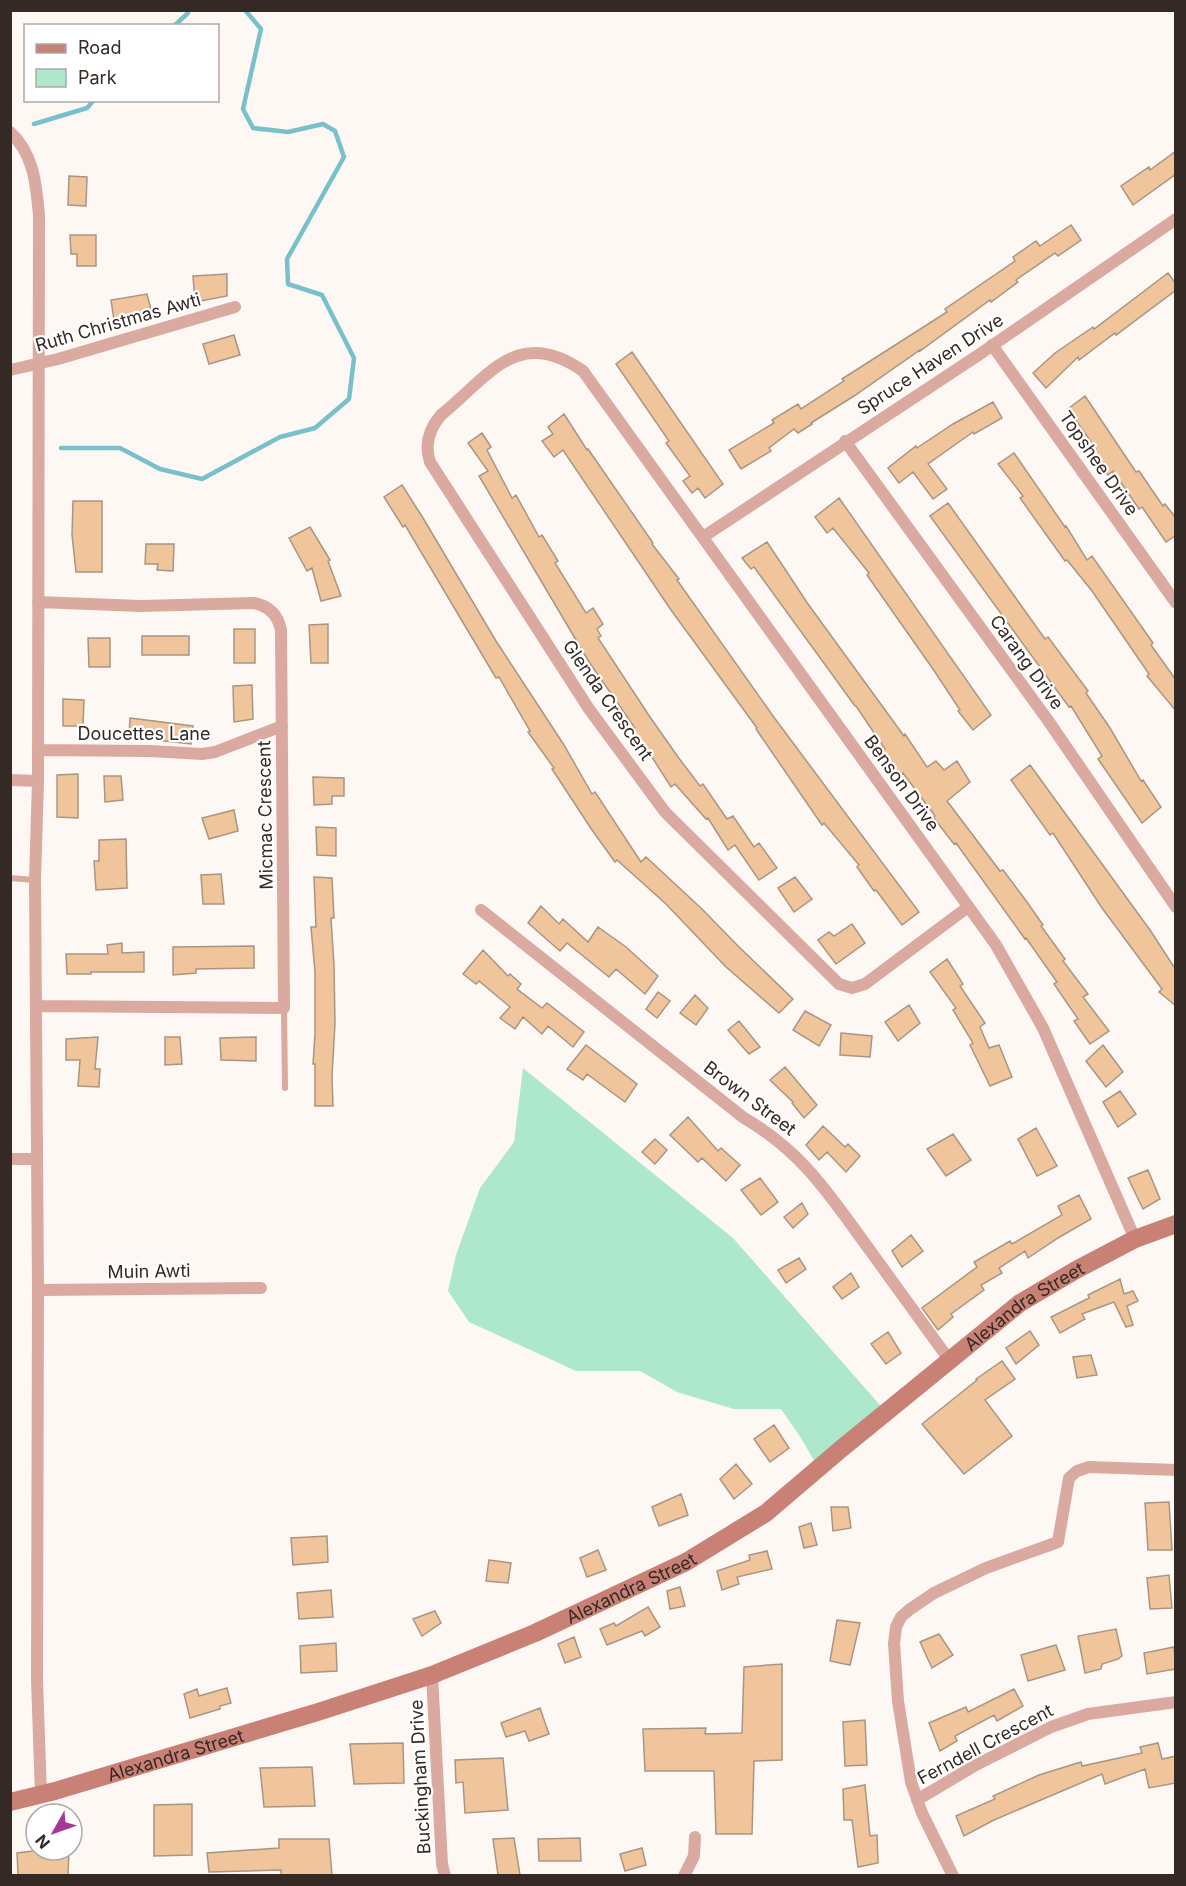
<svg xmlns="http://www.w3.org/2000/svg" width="1186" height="1886" viewBox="0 0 1186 1886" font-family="Inter,sans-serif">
  <rect width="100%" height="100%" fill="#fef8f5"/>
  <!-- green -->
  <path fill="#ade8cd" d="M523 1068 733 1238 887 1413 820 1471 801 1438 781 1409H734L677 1392 640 1371H576L469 1322 448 1291 456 1255 480 1188 514 1142Z"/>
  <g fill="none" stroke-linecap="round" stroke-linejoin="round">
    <!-- stream -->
    <path stroke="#78c1cb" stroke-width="4.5" d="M174 26 188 13 187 10
      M34 124 87 108 94 100
      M61 448H120L160 469 202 479 280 437 315 428 349 399 354 358 322 295 288 284 287 259 344 157 335 131 323 124 288 132 253 128 243 109 261 29 245 10"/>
  </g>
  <!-- building -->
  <path fill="#f1c59c" stroke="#aa9582" stroke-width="1.5" d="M1176 151V174L1133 205 1121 186 1149 167 1150 170Z
    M69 176 87 177 86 206 68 205Z
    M1071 225 1081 240 1058 256 1055 253 1016 280 1018 282 991 302 990 300 920 351V350L854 396 811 423 812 424 798 433 794 429 769 448 771 451 741 469 729 450 774 423 772 420 798 404 801 409 844 381 842 379 947 312 945 309 1015 261 1013 257 1036 241 1040 246Z
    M70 235H96V266H77V254H71Z
    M1168 273 1176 284V290L1116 335 1115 333 1079 360 1078 357 1046 388 1033 373 1055 353 1093 327 1094 329Z
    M227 274V296L195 302 193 276Z
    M147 294 152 313 114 320 111 300Z
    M234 335 240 355 209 364 203 344Z
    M632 352 723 484 705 498 698 488 692 493 683 481 690 476 666 443 669 441 616 364Z
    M1085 396 1136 472 1139 471 1163 506 1165 504 1176 518V535L1166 542 1142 507 1139 509 1113 471 1108 475 1092 452 1096 449 1068 409Z
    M993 402 1002 418 974 434 973 432 928 464 947 489 933 499 913 472 899 483 888 468 916 446 917 448 953 424Z
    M564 414 587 450 588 449 653 543 652 544 679 579 677 580 773 716 919 912 902 925 876 890 874 891 857 867 859 865 824 823 822 825 756 729 757 728 671 610 563 450 554 457 542 441 553 434 548 427Z
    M482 433 491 447 487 450 512 498 516 495 539 537 542 535 558 561 555 563 586 613 593 608 603 624 597 629 601 636 598 638 650 717 678 757 700 786 703 784 727 819 733 816 754 847 759 843 777 868 759 880 735 845 728 850 708 818 706 819 675 784 671 787 650 754 648 755 631 731 635 728 589 662 479 476 488 471 468 443Z
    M1014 453 1065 527 1066 526 1087 560 1092 556 1153 643 1151 645 1176 680V711L1147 676 1149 674 1092 591 1067 560 1065 561 1020 498 1023 496 998 464Z
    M402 485 423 518 496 641 564 745 592 794 595 792 641 862 646 857 702 909 738 946 793 999 779 1013 726 967 666 904 617 860 615 862 592 830 552 769 554 768 528 732 530 731 499 677 496 678 405 525 403 527 384 497Z
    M839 498 991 715 973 730 958 711 960 710 935 672 867 575 869 573 833 528 827 533 815 517Z
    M73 501H102V572H76L72 535Z
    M948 503 1045 639 1048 637 1088 691 1086 693 1110 728 1141 781 1143 780 1161 807 1142 823 1098 759 1102 756 1071 706 1069 707 930 516Z
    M310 527 330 560 328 561 341 596 321 601 312 568 307 571 289 538Z
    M767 542 808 604 904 736 905 734 927 767 936 761 944 770 957 761 970 782 947 801 1000 871 1003 870 1027 902 1043 925 1041 926 1065 959 1063 961 1088 994 1083 997 1109 1031 1090 1044 1074 1021 1078 1019 1054 984 1057 982 1026 938 1025 939 956 843 954 844 933 817 935 816 903 773 898 776 881 752 885 749 856 706H855L754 567 751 569 742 558Z
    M146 544H174L173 571 157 570 158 564H145Z
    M328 624V663H311L309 625Z
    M234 629H255V663H234Z
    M142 636H189V655H142Z
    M88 638H110V667H89Z
    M252 685 253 719 234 722 233 686Z
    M63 699 84 700 83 726H63Z
    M130 718 193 726 191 744 129 737Z
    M1030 765 1150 930 1176 970V1006L1159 992 1162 989 1102 908 1053 833 1050 835 1011 780Z
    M78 774V818L57 817V775Z
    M104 776H121L123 800 105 802Z
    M313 777 344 778V796H332V804L314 805Z
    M234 810 238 831 209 839 202 818Z
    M316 827 336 828V856L317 855Z
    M126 839 127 888 96 890 94 861H99V840Z
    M221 874 224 904H203L201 875Z
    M314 877 332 878 334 918H331L334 966 335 1023 332 1076 333 1106H315V1064H313L315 1034V972L311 927H316Z
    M795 877 812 899 794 912 778 888Z
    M541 906 559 924 563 919 588 942 598 927 626 947 658 976 645 994 616 969 609 977 567 943 560 951 528 923Z
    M852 924 865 943 836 964 818 940 829 932 834 936Z
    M122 943V953L144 952V972H91V974H67L66 954H108L107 945Z
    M254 946V968L196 969V973L173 975V947Z
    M483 950 508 976 510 974 521 984 517 989 542 1008 547 1003 584 1032 573 1047 548 1026 542 1034 523 1017 515 1029 500 1018 510 1007 479 981 476 984 463 974Z
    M947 959 963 984 960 986 985 1023 980 1027 989 1048 999 1045 1012 1077 990 1086 970 1045 973 1043 953 1010 956 1008 930 972Z
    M658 992 670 1001 657 1018 646 1009Z
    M695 995 708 1008 696 1025 680 1013Z
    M909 1005 920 1023 898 1041 885 1022Z
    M805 1011 831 1025 819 1046 793 1030Z
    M739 1021 760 1047 749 1054 728 1030Z
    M841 1033 872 1036 870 1057 840 1055Z
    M98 1037 95 1069H100L99 1087 78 1086 80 1060H66V1039Z
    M165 1037H180L182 1064 165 1065Z
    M256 1037V1061L221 1060 220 1038Z
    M586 1045 637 1084 625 1102 587 1074 583 1080 567 1069Z
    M1103 1045 1123 1072 1106 1087 1086 1061Z
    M785 1067 817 1105 804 1118 792 1103 793 1102 770 1080Z
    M1120 1091 1136 1114 1118 1127 1103 1102Z
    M688 1117 718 1151 721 1148 740 1165 726 1181 702 1158 698 1162 670 1135Z
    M823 1126 845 1147 848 1144 860 1156 846 1172 827 1152 819 1160 806 1145Z
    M1036 1128 1057 1166 1037 1176 1018 1139Z
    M953 1134 971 1160 946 1176 927 1149Z
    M655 1139 667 1150 655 1164 642 1152Z
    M1148 1170 1160 1199 1143 1209 1128 1178Z
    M760 1178 778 1202 761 1215 741 1190Z
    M1079 1195 1091 1219 1058 1238 1028 1258 1025 1251 999 1268 1002 1273 981 1285 984 1290 951 1314 953 1317 938 1330 922 1308 977 1267 974 1262 1010 1241 1012 1244 1062 1215 1058 1206Z
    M802 1203 808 1214 793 1228 784 1217Z
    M911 1235 923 1251 902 1267 892 1251Z
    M799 1258 806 1269 786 1283 778 1270Z
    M851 1273 859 1287 842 1299 833 1287Z
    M1120 1279 1124 1294 1133 1291 1138 1301 1127 1306 1133 1325 1126 1327 1114 1302 1082 1314 1085 1319 1060 1333 1051 1317 1089 1298 1088 1295Z
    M1030 1331 1039 1345 1016 1364 1006 1348Z
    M888 1332 901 1353 886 1364 871 1344Z
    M1091 1355 1097 1375 1077 1378 1073 1357Z
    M1002 1361 1015 1379 985 1400 1012 1436 964 1474 922 1424 977 1380 976 1379Z
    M774 1425 789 1448 770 1462 754 1439Z
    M736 1464 752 1484 734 1499 720 1479Z
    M681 1494 688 1515 659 1526 652 1507Z
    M1169 1502 1172 1550H1148L1145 1503Z
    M831 1507H848L851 1528 833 1531Z
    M811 1523 817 1545 804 1548 799 1527Z
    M327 1536 328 1562 293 1565 291 1538Z
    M598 1550 606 1570 587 1577 580 1558Z
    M767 1551 772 1569 737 1577 739 1584 722 1590 717 1571 750 1560 749 1555Z
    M489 1560 511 1563 508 1583 486 1581Z
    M1169 1575 1172 1608 1150 1609 1147 1578Z
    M680 1587 685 1606 670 1609 667 1591Z
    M331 1590 333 1617 299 1619 297 1593Z
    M648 1607 660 1627 645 1636 642 1631 607 1645 600 1629 614 1623 616 1626Z
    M435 1611 441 1623 422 1636 413 1619Z
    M837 1620 860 1623 850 1665 830 1661Z
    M1116 1629 1122 1656 1118 1659 1102 1664 1101 1669 1085 1673 1078 1636Z
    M939 1634 953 1655 932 1668 920 1642Z
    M574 1637 581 1657 565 1663 558 1644Z
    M336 1643 337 1671 301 1673 300 1646Z
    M1056 1645 1065 1670 1028 1681 1021 1655Z
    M1174 1647 1176 1669 1147 1674 1144 1653Z
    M782 1664V1760L754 1761 752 1834H716L714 1771H645L643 1729 706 1728 705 1734 742 1733 744 1667Z
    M227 1688 231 1703 220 1706V1709L190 1718 184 1694 197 1689 199 1696Z
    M1014 1689 1023 1706 997 1721 994 1715 955 1736 957 1741 940 1751 929 1723 966 1707 968 1712Z
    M540 1708 549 1734 529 1741 525 1731 506 1737 501 1723Z
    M865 1720 867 1765 845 1766 843 1722Z
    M403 1743 404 1783 354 1784 350 1744Z
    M1158 1743 1162 1759 1176 1756V1783L1149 1788 1145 1769 1105 1784 1102 1774 994 1820 964 1836 956 1816 995 1799 993 1796 1039 1775 1081 1762 1082 1766 1142 1753 1140 1747Z
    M503 1758 508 1810 465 1813 463 1782 456 1783 455 1760Z
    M312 1767 315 1806 264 1807 260 1768Z
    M865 1785 870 1836 877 1835 878 1863 858 1867 852 1820H844L843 1789Z
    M192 1804V1855L154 1856V1805Z
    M514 1838 520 1875H498L493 1839Z
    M580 1838 581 1861H539L538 1839Z
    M279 1839H329L332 1875H281V1870L209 1872 207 1853 279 1848Z
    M642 1848 646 1865 625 1871 620 1854Z
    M41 1850H69L68 1875H18L17 1853Z"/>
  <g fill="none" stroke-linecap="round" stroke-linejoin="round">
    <!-- service -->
    <path stroke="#daa9a0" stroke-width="6" d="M10 878 35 880
      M284 1008 285 1088"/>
    <!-- minor -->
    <path stroke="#daa9a0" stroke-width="12" d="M10 132C34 154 36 184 39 215L38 781 35 880 38 1290 37 1680 41 1795
      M992 345 1176 603
      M10 370 58 359 235 307
      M845 441 1047 719 1176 907
      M703 537 980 354 1176 219
      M38 750 150 751 202 754 215 752 282 726
      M10 780 38 781
      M968 907 865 984 852 988 839 984 665 812 589 709 430 462C424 444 429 429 441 415 489 376 518 325 583 371L996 945 1043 1028 1135 1239
      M481 910 744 1118C803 1152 830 1196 869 1249 896 1286 923 1324 950 1361
      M36 1006 284 1008 281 630C278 615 269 606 254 603L141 606 38 602
      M10 1159H37
      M38 1290 261 1288
      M432 1675 442 1864 445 1876
      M917 1800 974 1766 1051 1727 1088 1714 1176 1702
      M684 1876 694 1856 695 1837
      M953 1876 922 1813 911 1782 898 1701 894 1644 896 1627 901 1617 909 1610 934 1593 986 1568 1058 1542 1069 1478 1077 1471 1089 1467 1176 1470"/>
    <!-- secondary -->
    <path stroke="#c88174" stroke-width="18" id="s1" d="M10 1802 55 1791 318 1712 432 1675 535 1633 686 1562 766 1513 841 1449 1020 1303 1076 1270 1135 1239 1176 1224"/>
  </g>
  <g text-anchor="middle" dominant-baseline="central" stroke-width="4.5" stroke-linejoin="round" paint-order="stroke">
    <!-- street labels -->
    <g font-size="18" fill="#342924" stroke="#fff">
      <text transform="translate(118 322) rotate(-16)">Ruth Christmas Awti</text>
      <text transform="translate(930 364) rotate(-33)">Spruce Haven Drive</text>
      <text transform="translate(1099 463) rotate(55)">Topshee Drive</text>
      <text transform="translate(1027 662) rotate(54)">Carang Drive</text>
      <text transform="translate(608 700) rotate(55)">Glenda Crescent</text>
      <text x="144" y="733">Doucettes Lane</text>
      <text transform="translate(902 783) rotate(54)">Benson Drive</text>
      <text transform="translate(265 815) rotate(-91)">Micmac Crescent</text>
      <text transform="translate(750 1098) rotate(37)">Brown Street</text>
      <text transform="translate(149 1271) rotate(-1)">Muin Awti</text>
      <text stroke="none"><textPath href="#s1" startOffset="1144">Alexandra Street</textPath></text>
      <text stroke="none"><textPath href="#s1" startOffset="658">Alexandra Street</textPath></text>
      <text transform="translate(985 1744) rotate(-28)">Ferndell Crescent</text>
      <text stroke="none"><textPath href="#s1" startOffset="172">Alexandra Street</textPath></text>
      <text transform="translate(420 1777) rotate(-93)">Buckingham Drive</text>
    </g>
  </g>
  <!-- border -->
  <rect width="1186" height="1886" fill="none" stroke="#342924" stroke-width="24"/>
  <!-- legend -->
  <rect x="24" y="24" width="195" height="78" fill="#ffffff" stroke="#aea9a7" stroke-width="1.5"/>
  <rect x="36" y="44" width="30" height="9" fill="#c88174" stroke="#aea9a7" stroke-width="1.5"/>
  <text x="78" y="54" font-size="18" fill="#342924">Road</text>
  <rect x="36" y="69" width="30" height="18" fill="#ade8cd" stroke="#aea9a7" stroke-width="1.5"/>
  <text x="78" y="84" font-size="18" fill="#342924">Park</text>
  <!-- north arrow -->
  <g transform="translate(54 1832) rotate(230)"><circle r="28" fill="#ffffff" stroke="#aea9a7" stroke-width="1.5"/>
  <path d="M0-4.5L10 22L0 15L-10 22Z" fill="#a63998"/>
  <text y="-9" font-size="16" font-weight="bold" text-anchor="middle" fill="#342924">N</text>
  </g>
</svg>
